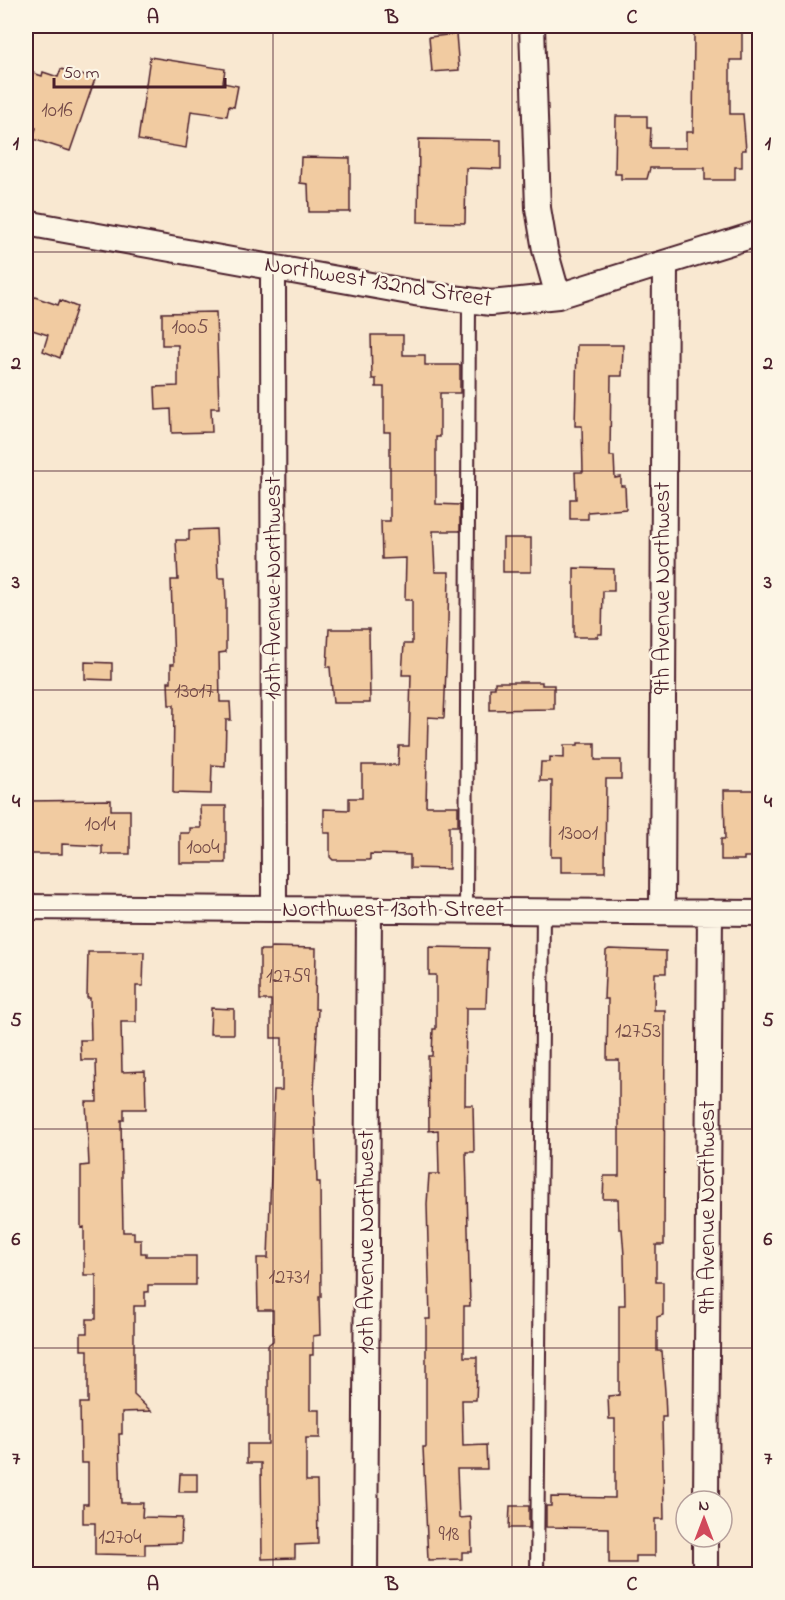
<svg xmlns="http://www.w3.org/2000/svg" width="785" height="1600" viewBox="0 0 785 1600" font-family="'Indie Flower',sans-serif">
  <rect width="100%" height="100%" fill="#f9e8d1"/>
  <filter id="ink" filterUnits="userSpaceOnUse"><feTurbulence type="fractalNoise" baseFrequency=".0167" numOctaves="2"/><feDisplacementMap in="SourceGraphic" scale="12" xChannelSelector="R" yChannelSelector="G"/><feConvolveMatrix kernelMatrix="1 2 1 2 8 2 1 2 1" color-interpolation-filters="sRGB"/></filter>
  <g filter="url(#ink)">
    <!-- building -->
    <path fill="#f1cba1" stroke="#4a1f2b" stroke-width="1.5" d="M694 31H742V60H730V114H743L746 150H742V167H735V180H705V168H650L647 179H621V174H615L616 116H647V128H651L650 148H686V132H693Z
      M456 34 459 70 432 72 429 37Z
      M150 57 225 69 223 83 238 86 234 107 229 106 227 116 191 111 186 148 138 140Z
      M61 69 95 79 70 151 33 139 36 128 26 125V96L33 73 42 76 43 72 58 77Z
      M419 139 501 140V169L466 168 465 223 418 222Z
      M301 157 350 158V212H309L308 184 300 183Z
      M26 294 58 305 60 300 77 307 60 358 43 351 48 335 26 328Z
      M216 312 219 408H211L212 432 172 433 171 409 156 410 155 387 178 386V345H162V313Z
      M371 335H403V355H425V365H460V393H440V437H436V504L460 505V531H433L435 572H449L448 621 444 718 428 717 426 806H458V826H449V869L410 868V855L370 854V860H333L330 857V833H324V809L349 810V798H362V765H398L399 746H409L411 675H402L404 644H412V600H405L406 558 382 559 381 521H390V432H384V387H376V379H372Z
      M577 345H623L622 376H611L610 456H614L615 478 621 477V486H625L626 509 588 512V519H570V499H576L575 472H583L582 426H575Z
      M216 529 218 578H225L226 603V652L219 653 220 702H230L231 720H226L225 766 212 765 211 794 173 793 174 705H169L168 682H171V664H174L171 580H178L176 540H189V530Z
      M503 538H531V572H503Z
      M574 568 614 569V591H603L602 634H598V637H574Z
      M329 629H369L370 703H333L330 667H327Z
      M85 662 112 663V680L85 679Z
      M495 682H542V685H554V709L490 710V688H495Z
      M578 743H595V760H621V779H606L605 872H561V857H551L552 781H540L541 762H550V757L564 758V745H578Z
      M724 790H757L759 792V855L757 857H744V860H721V839H725Z
      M111 800V810H130V854H102V846L62 844V854H26V801Z
      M200 806H226V863H180V833H190V828H201Z
      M271 947 316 948 315 1009H318L314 1092 317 1182H320L321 1297H319L320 1335 313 1336V1355H310V1410H320V1438H306V1481H317L318 1544 295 1545V1558L262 1559 261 1463H247V1444H268V1345L273 1341V1310H258L257 1258H268L274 1090H282V1038H271V1000H260V950H270Z
      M429 947 488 948 486 1008H466L465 1105H473L474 1152H466L470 1306H464V1357H477V1377L476 1400H462L463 1446 486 1445 487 1469H457L459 1518 471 1517 472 1552H462V1559L428 1560 423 1447H426V1319H430L427 1204 429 1174H439L438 1130 429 1131 428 1056H432L433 1029H436V975H429Z
      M609 949 666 951V973H655L654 1010H665L664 1245H656V1282H663V1315L657 1317V1351H662L665 1392 666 1417H662L664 1519H655V1556H636V1563H609V1528L546 1527V1506H551V1497L615 1498V1419H609L608 1396 619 1395V1305H625L624 1255 622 1229H619L618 1199H603L604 1176H619V1060H607L608 999H604L606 951Z
      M88 952H144L143 986H136V1022H121L122 1072 145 1071 146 1109H124V1120H121L123 1232H134V1240H141V1253H146V1256H196V1285H148V1292H145V1306H134V1395L151 1411 122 1412V1434H119L121 1503H143L142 1517 182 1518 181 1543 145 1544V1555L95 1554V1523H83V1504H88V1463H81L80 1403H88V1350H81V1333H87V1319H96V1275H84V1227L81 1228V1166L89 1165 86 1102H97L96 1060H81L80 1040H91L90 998H87Z
      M211 1008 234 1009V1034H210Z
      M180 1474H197V1492H179Z
      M510 1506H529V1528H509Z"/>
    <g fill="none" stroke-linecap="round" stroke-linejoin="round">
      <!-- lane casing -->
      <g stroke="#4a1f2b" stroke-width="16">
        <path id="lane" d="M466 911 469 302
          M537 1574 543 911"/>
      </g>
      <!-- street casing -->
      <g stroke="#4a1f2b" stroke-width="28">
        <path id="street" d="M532 26 538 208 545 250 558 296
          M26 223 415 293 491 303 558 296 760 233
          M273 267 274 909
          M26 907 760 913
          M662 912 665 264
          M706 1501 710 912
          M365 1574 369 910
          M705 1574V1537"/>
      </g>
      <!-- lane -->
      <use href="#lane" stroke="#fcf5e5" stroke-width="12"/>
      <!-- street -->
      <use href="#street" stroke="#fcf5e5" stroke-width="24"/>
    </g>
  </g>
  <!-- grid -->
  <path fill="none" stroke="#4a1f2b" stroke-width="1.5" stroke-opacity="0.55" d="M273 26V1574M512 26V1574M26 252H760M26 471H760M26 690H760M26 910H760M26 1129H760M26 1348H760"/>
  <g text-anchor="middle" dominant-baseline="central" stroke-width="5" stroke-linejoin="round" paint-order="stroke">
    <!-- number labels -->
    <g font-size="21" fill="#744a48">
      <text x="57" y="111">1016</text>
      <text x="190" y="328">1005</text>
      <text x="194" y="692">13017</text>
      <text x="100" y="825">1014</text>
      <text x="578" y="834">13001</text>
      <text x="203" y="848">1004</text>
      <text x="288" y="977">12759</text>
      <text x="638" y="1032">12753</text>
      <text x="289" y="1278">12731</text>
      <text x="449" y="1535">918</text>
      <text x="120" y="1538">12704</text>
    </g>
    <!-- street labels -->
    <g font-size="24" fill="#4a1f2b" stroke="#fcf5e5">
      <text transform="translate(378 283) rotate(9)">Northwest 132nd Street</text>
      <text transform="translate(274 588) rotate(-90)">10th Avenue Northwest</text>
      <text transform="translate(663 588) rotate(-90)">9th Avenue Northwest</text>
      <text x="393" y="910">Northwest 130th Street</text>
      <text transform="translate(708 1207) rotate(-90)">9th Avenue Northwest</text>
      <text transform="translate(367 1242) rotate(-90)">10th Avenue Northwest</text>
    </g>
  </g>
  <!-- margin -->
  <rect width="785" height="1600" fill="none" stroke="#fcf5e5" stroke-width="66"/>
  <!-- north arrow -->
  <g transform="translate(704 1519)"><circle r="28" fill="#fcf5e5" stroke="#b59f9b" stroke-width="1.5"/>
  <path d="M0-4.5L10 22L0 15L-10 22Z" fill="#d1495b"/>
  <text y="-9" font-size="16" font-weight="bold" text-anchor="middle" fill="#4a1f2b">N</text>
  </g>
  <!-- scale -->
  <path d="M54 78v9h171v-9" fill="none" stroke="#4a1f2b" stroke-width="3"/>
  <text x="63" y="78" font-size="18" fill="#4a1f2b" stroke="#fcf5e5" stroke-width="4.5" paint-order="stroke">50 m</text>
  <rect x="33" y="33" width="719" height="1534" fill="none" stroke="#4a1f2b" stroke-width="2"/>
  <g font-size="20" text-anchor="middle" font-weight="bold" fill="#4a1f2b">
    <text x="153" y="23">A</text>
    <text x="392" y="23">B</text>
    <text x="632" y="23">C</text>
    <text x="16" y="149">1</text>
    <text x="768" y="149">1</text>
    <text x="16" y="369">2</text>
    <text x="768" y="369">2</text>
    <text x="16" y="588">3</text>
    <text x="768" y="588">3</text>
    <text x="16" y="807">4</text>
    <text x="768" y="807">4</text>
    <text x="16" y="1026">5</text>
    <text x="768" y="1026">5</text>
    <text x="16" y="1245">6</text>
    <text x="768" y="1245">6</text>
    <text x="16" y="1464">7</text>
    <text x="768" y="1464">7</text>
    <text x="153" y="1590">A</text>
    <text x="392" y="1590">B</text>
    <text x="632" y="1590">C</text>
  </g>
</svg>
